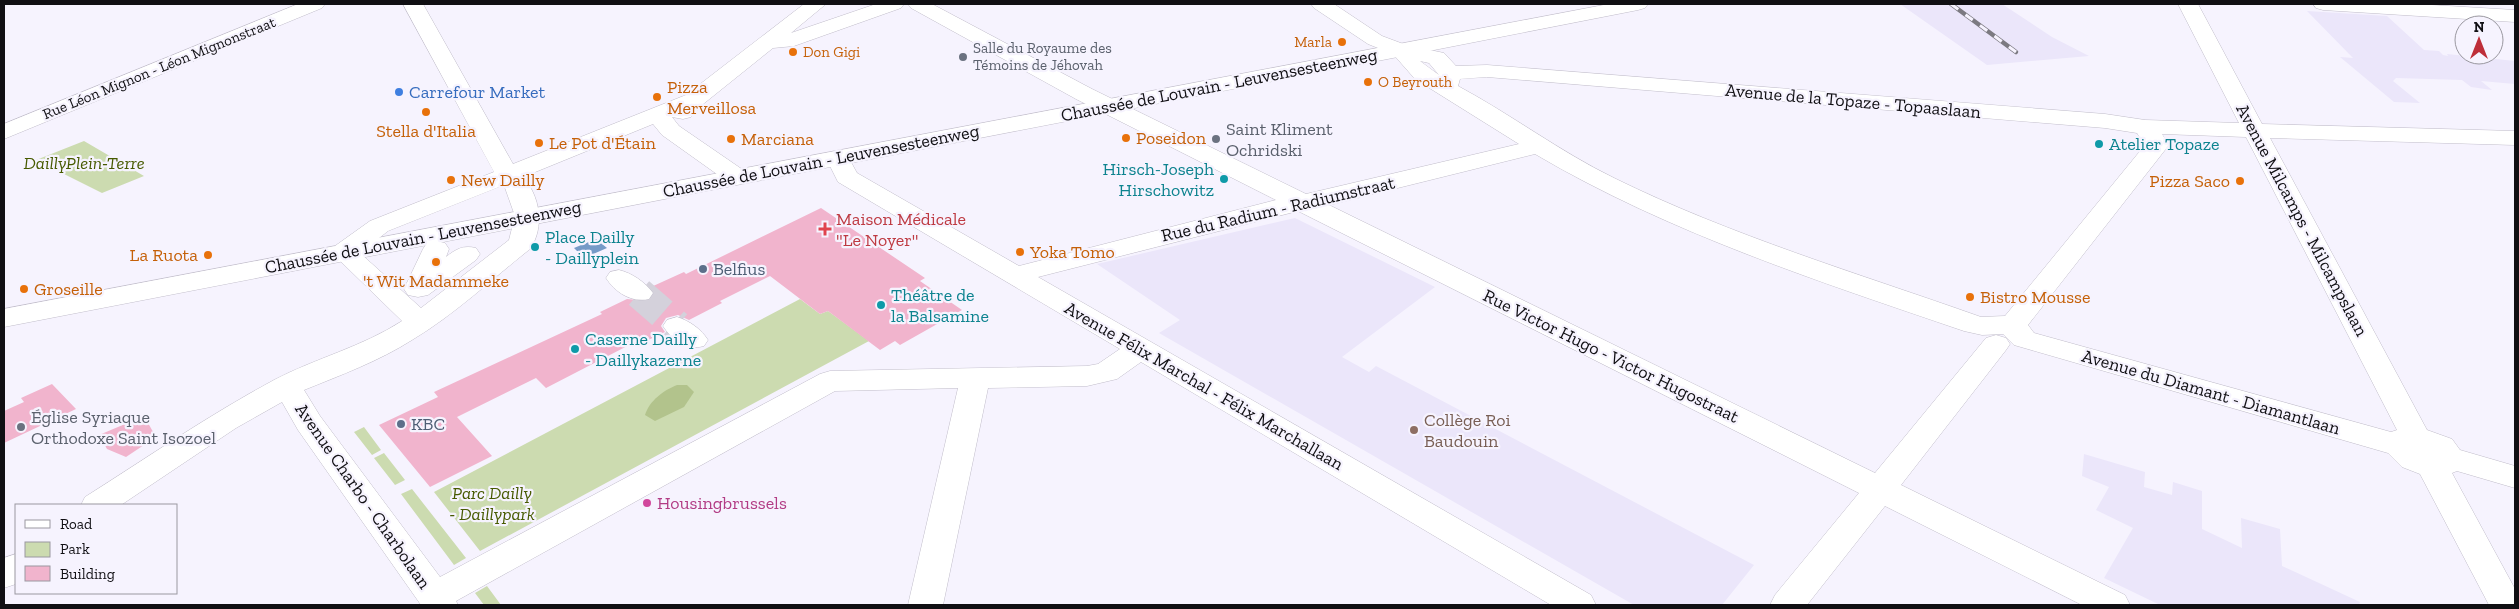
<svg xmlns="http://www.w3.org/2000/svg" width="2519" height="609" viewBox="0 0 2519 609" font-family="'Zilla Slab',serif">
  <rect width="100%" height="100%" fill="#f6f3fe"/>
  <!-- built -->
  <path fill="#ebe6fa" d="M1900 4H2002L2052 37 2089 56 1987 65Z
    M2307 11 2387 16 2424 50 2439 51 2443 55 2448 56 2447 54 2515 61V84L2481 81 2492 90 2471 87 2462 80 2396 78 2393 81 2420 103 2394 102 2340 57 2353 58Z
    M1295 218 1435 287 1342 357 1369 372 1376 366 1754 565 1722 605H1634L1159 333 1180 320 1097 264Z
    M2084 454 2145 472 2144 487 2172 495 2173 482 2202 491V529L2242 548 2241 518 2280 529 2282 566 2360 602 2359 605H2160L2104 578 2133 528 2096 510 2109 487 2082 476Z"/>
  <!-- green -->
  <path fill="#ccdbb0" d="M84 141 144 176 102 193 36 160Z
    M800 299 820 314 828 311 869 341 480 551 434 492Z
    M364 427 381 450 372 455 354 432Z
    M384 453 405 480 395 485 374 458Z
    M412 489 466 558 454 565 401 494Z
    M487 586 501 605H484L475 593Z"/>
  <!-- forest -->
  <path fill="#b2c38c" d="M677 385H687L694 392 684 407 655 421 645 415C649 401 664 390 677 385Z"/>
  <!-- water -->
  <path fill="#769ac7" d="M596 239 607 248 584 258 574 248Z"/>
  <!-- building -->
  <path fill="#f1b4cd" d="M821 208 925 278 920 281 962 310 900 345 895 341 880 350 828 311 820 314 770 276 720 301 722 303 689 320 678 315 666 318 661 326 665 332 638 345 635 342 546 388 536 378 457 417 492 456 430 487 379 425 438 397 434 392 602 314 600 312 627 299 649 301 655 293 651 287 684 272 686 274Z
    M52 384 76 409 4 443V411L24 402 21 398Z
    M144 416 156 437 126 457 107 449 99 435Z"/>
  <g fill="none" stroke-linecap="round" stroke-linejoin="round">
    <!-- minor-tunnel -->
    <path stroke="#d4d1db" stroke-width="31" stroke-dasharray="31 15" stroke-linecap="butt" d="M639 293 677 326"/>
    <!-- minor casing -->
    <g stroke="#c1bdca" stroke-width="1">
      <path id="minor" d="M298 4H325L322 8 4 139V124Z
        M403 4H423L513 164 686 95 804 4H826L791 33 876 4H904L901 8 794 46 773 48 702 105 691 117 683 119 672 117 679 126 746 172 749 177 746 182 737 184 728 182 662 135 653 124 523 177C540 196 545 227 530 249 492 279 454 315 412 340 379 361 341 375 304 390L320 416 440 577 820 374 830 371 1087 366 1098 364 1120 349 838 182 826 158 830 153 838 151 846 153 857 173 1019 266 1276 200 1076 99 911 8 908 4H932L1092 89 1306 194 1519 144 1415 79 1393 54 1368 44 1314 8 1311 4H1334L1382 36 1406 45 1444 53 1456 66 1487 65 2105 114 2145 120 2239 123 2178 4H2198L2262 124 2515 131V145L2270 138 2427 430 2452 439 2460 450 2515 466V488L2457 471 2452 473 2515 589V605H2489L2420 474 2402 467 2388 453 2014 345 2003 334 1982 335 1964 331C1818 281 1669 233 1535 154L1329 205 1875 473 1986 338 1996 335 2006 338 2010 344 2006 350 1901 485 2125 595 2130 605H2082L1885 506 1807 605H1770L1775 595 1859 493 1298 211 1038 277 1591 595 1596 605H1551L1141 362 1117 379 1087 386 988 388 943 605H908L958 388 835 391 456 601 458 605H421L298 430 282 402 236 428 121 505H81L85 497C148 457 209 415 274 380 316 358 362 347 402 321L331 252 335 246 370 221 494 172ZM1420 61 1429 63 1439 75ZM1487 77 2105 128 2137 133 2145 145 2005 316 1981 317C1857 273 1732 236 1614 178 1559 151 1512 115 1458 86L1460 79ZM2162 134 2246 137 2397 430 2391 432 2034 333 2028 325 2165 150 2169 145ZM504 185 515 216 509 240 421 308 360 253 388 231Z
        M2313 4H2415L2515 10V22L2323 10 2316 8Z
        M436 241 445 243 449 249 446 257C456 249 463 245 476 248L480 254 476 260 428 295 418 297 408 295 404 289 423 249 427 243Z
        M619 270C632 273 645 282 653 293L649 299C631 303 615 292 606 278L610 272Z
        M677 317C690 321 701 329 708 340L704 346C686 351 673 341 663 326L667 320Z
        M16 554V584L4 588V558Z"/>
    </g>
    <!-- major casing -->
    <g stroke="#c1bdca" stroke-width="1">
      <path id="major" d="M1609 4H1648L1645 8 1638 10 1434 50 4 327V309Z"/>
    </g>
    <!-- minor -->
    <use href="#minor" fill="#fff" fill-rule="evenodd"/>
    <!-- major -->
    <use href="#major" fill="#fff" fill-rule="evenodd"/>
    <!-- rail casing -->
    <g stroke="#7c7a81" stroke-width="4.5">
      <path id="rail" d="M1951 4 2016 52"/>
    </g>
    <!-- rail -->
    <use href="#rail" stroke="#f6f3fe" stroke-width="3" stroke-dasharray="9" stroke-linecap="butt"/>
  </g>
  <!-- markers -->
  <g fill="#e8710a" stroke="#f6f3fe" stroke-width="2">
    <circle cx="1342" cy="42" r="5"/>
    <circle cx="793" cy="52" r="5"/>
    <circle cx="1368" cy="82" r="5"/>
    <circle cx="657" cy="97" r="5"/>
    <circle cx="426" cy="112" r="5"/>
    <circle cx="1126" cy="138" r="5"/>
    <circle cx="731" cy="139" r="5"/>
    <circle cx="539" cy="143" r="5"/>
    <circle cx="451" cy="180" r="5"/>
    <circle cx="2240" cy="181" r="5"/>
    <circle cx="1020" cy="252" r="5"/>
    <circle cx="208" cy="255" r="5"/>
    <circle cx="436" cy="262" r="5"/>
    <circle cx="24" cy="289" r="5"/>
    <circle cx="1970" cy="297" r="5"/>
  </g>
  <g fill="#6b7280" stroke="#f6f3fe" stroke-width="2">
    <circle cx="963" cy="57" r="5"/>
    <circle cx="1216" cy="139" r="5"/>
    <circle cx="21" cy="427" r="5"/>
  </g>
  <circle fill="#3f7fe0" stroke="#f6f3fe" stroke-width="2" cx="399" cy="92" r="5"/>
  <g fill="#0f9aa8" stroke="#f6f3fe" stroke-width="2">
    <circle cx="2099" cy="144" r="5"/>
    <circle cx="1224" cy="179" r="5"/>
    <circle cx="535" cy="247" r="5"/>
    <circle cx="881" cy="305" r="5"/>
    <circle cx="575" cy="349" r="5"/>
  </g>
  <path fill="#e0444e" stroke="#f6f3fe" stroke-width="2" d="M822.5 221.5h5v5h5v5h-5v5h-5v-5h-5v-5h5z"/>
  <g fill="#5c6f8a" stroke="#f6f3fe" stroke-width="2">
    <circle cx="703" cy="269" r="5"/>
    <circle cx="401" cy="424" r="5"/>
  </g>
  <circle fill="#8d6e63" stroke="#f6f3fe" stroke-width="2" cx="1414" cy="430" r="5"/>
  <circle fill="#d1479c" stroke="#f6f3fe" stroke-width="2" cx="647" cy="503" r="5"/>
  <g text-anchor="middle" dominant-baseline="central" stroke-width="4.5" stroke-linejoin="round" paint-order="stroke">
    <!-- far-food labels -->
    <g font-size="15" fill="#c56008" stroke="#f6f3fe" text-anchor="start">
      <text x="1332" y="42" text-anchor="end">Marla</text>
      <text x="803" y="52">Don Gigi</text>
      <text x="1378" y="82">O Beyrouth</text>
    </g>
    <!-- far-worship labels -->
    <g font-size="15" fill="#5b616d" stroke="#f6f3fe" text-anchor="start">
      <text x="973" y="48">Salle du Royaume des<tspan x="973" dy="17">Témoins de Jéhovah</tspan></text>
    </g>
    <!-- far-street labels -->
    <g font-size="15" fill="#100f13" stroke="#f6f3fe">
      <text transform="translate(159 68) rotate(-22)">Rue Léon Mignon - Léon Mignonstraat</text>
    </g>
    <!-- street labels -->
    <g font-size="18" fill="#100f13" stroke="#f6f3fe">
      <text transform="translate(1219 85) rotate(-11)">Chaussée de Louvain - Leuvensesteenweg</text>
      <text transform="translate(1853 101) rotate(5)">Avenue de la Topaze - Topaaslaan</text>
      <text transform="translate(821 161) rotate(-11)">Chaussée de Louvain - Leuvensesteenweg</text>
      <text transform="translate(1278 209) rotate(-13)">Rue du Radium - Radiumstraat</text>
      <text transform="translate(2302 220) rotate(62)">Avenue Milcamps - Milcampslaan</text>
      <text transform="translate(423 237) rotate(-11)">Chaussée de Louvain - Leuvensesteenweg</text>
      <text transform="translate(1611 356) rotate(26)">Rue Victor Hugo - Victor Hugostraat</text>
      <text transform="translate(1204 386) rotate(30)">Avenue Félix Marchal - Félix Marchallaan</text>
      <text transform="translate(2211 392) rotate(16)">Avenue du Diamant - Diamantlaan</text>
      <text transform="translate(363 496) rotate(55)">Avenue Charbo - Charbolaan</text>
    </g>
    <!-- food labels -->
    <g font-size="18" fill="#c56008" stroke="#f6f3fe" text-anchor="start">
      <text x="667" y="87">Pizza<tspan x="667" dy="21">Merveillosa</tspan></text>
      <text x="426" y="131" text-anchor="middle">Stella d'Italia</text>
      <text x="1136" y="138">Poseidon</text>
      <text x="741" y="139">Marciana</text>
      <text x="549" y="143">Le Pot d'Étain</text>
      <text x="461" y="180">New Dailly</text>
      <text x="2230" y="181" text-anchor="end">Pizza Saco</text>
      <text x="1030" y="252">Yoka Tomo</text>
      <text x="198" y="255" text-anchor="end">La Ruota</text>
      <text x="436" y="281" text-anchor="middle">'t Wit Madammeke</text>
      <text x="34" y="289">Groseille</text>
      <text x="1980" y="297">Bistro Mousse</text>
    </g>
    <!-- shop labels -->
    <g font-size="18" fill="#366cbe" stroke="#f6f3fe" text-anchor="start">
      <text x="409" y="92">Carrefour Market</text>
    </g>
    <!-- worship labels -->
    <g font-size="18" fill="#5b616d" stroke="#f6f3fe" text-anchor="start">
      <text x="1226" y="129">Saint Kliment<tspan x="1226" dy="21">Ochridski</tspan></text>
      <text x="31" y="417">Église Syriaque<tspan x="31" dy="21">Orthodoxe Saint Isozoel</tspan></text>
    </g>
    <!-- culture labels -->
    <g font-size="18" fill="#0d838f" stroke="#f6f3fe" text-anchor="start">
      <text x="2109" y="144">Atelier Topaze</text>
      <text x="1214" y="169" text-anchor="end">Hirsch-Joseph<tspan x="1214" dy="21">Hirschowitz</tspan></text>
      <text x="545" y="237">Place Dailly<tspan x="545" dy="21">- Daillyplein</tspan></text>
      <text x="891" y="295">Théâtre de<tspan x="891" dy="21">la Balsamine</tspan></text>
      <text x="585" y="339">Caserne Dailly<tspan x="585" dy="21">- Daillykazerne</tspan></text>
    </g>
    <!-- park labels -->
    <g font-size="18" font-style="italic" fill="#475a00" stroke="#f6f3fe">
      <text x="84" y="163">DaillyPlein-Terre</text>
      <text x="492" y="493">Parc Dailly<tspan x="492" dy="21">- Daillypark</tspan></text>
    </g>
    <!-- health labels -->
    <g font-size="18" fill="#be3a42" stroke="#f6f3fe" text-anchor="start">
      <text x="836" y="219">Maison Médicale<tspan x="836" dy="21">"Le Noyer"</tspan></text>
    </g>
    <!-- service labels -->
    <g font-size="18" fill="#4e5e75" stroke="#f6f3fe" text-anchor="start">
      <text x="713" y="269">Belfius</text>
      <text x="411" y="424">KBC</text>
    </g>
    <!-- education labels -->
    <g font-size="18" fill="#785e54" stroke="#f6f3fe" text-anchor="start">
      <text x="1424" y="420">Collège Roi<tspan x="1424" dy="21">Baudouin</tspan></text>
    </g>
    <!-- hotel labels -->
    <g font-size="18" fill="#b23c85" stroke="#f6f3fe" text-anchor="start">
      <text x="657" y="503">Housingbrussels</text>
    </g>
  </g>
  <!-- border -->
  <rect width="2519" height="609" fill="none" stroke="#100f13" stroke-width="10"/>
  <!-- legend -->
  <rect x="15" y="504" width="162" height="90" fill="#f6f3fe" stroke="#9a98a0"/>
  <rect x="25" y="520" width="25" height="8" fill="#ffffff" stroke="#9a98a0"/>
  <text x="60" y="529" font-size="15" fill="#100f13">Road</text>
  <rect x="25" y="542" width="25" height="15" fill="#ccdbb0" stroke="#9a98a0"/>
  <text x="60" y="554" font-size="15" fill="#100f13">Park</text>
  <rect x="25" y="566" width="25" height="15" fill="#f1b4cd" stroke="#9a98a0"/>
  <text x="60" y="579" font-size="15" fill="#100f13">Building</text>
  <!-- north arrow -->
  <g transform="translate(2479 40)"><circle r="24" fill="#f6f3fe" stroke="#9a98a0"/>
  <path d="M0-4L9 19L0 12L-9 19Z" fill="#be2e39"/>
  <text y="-8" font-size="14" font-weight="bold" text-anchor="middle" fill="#100f13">N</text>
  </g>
</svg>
